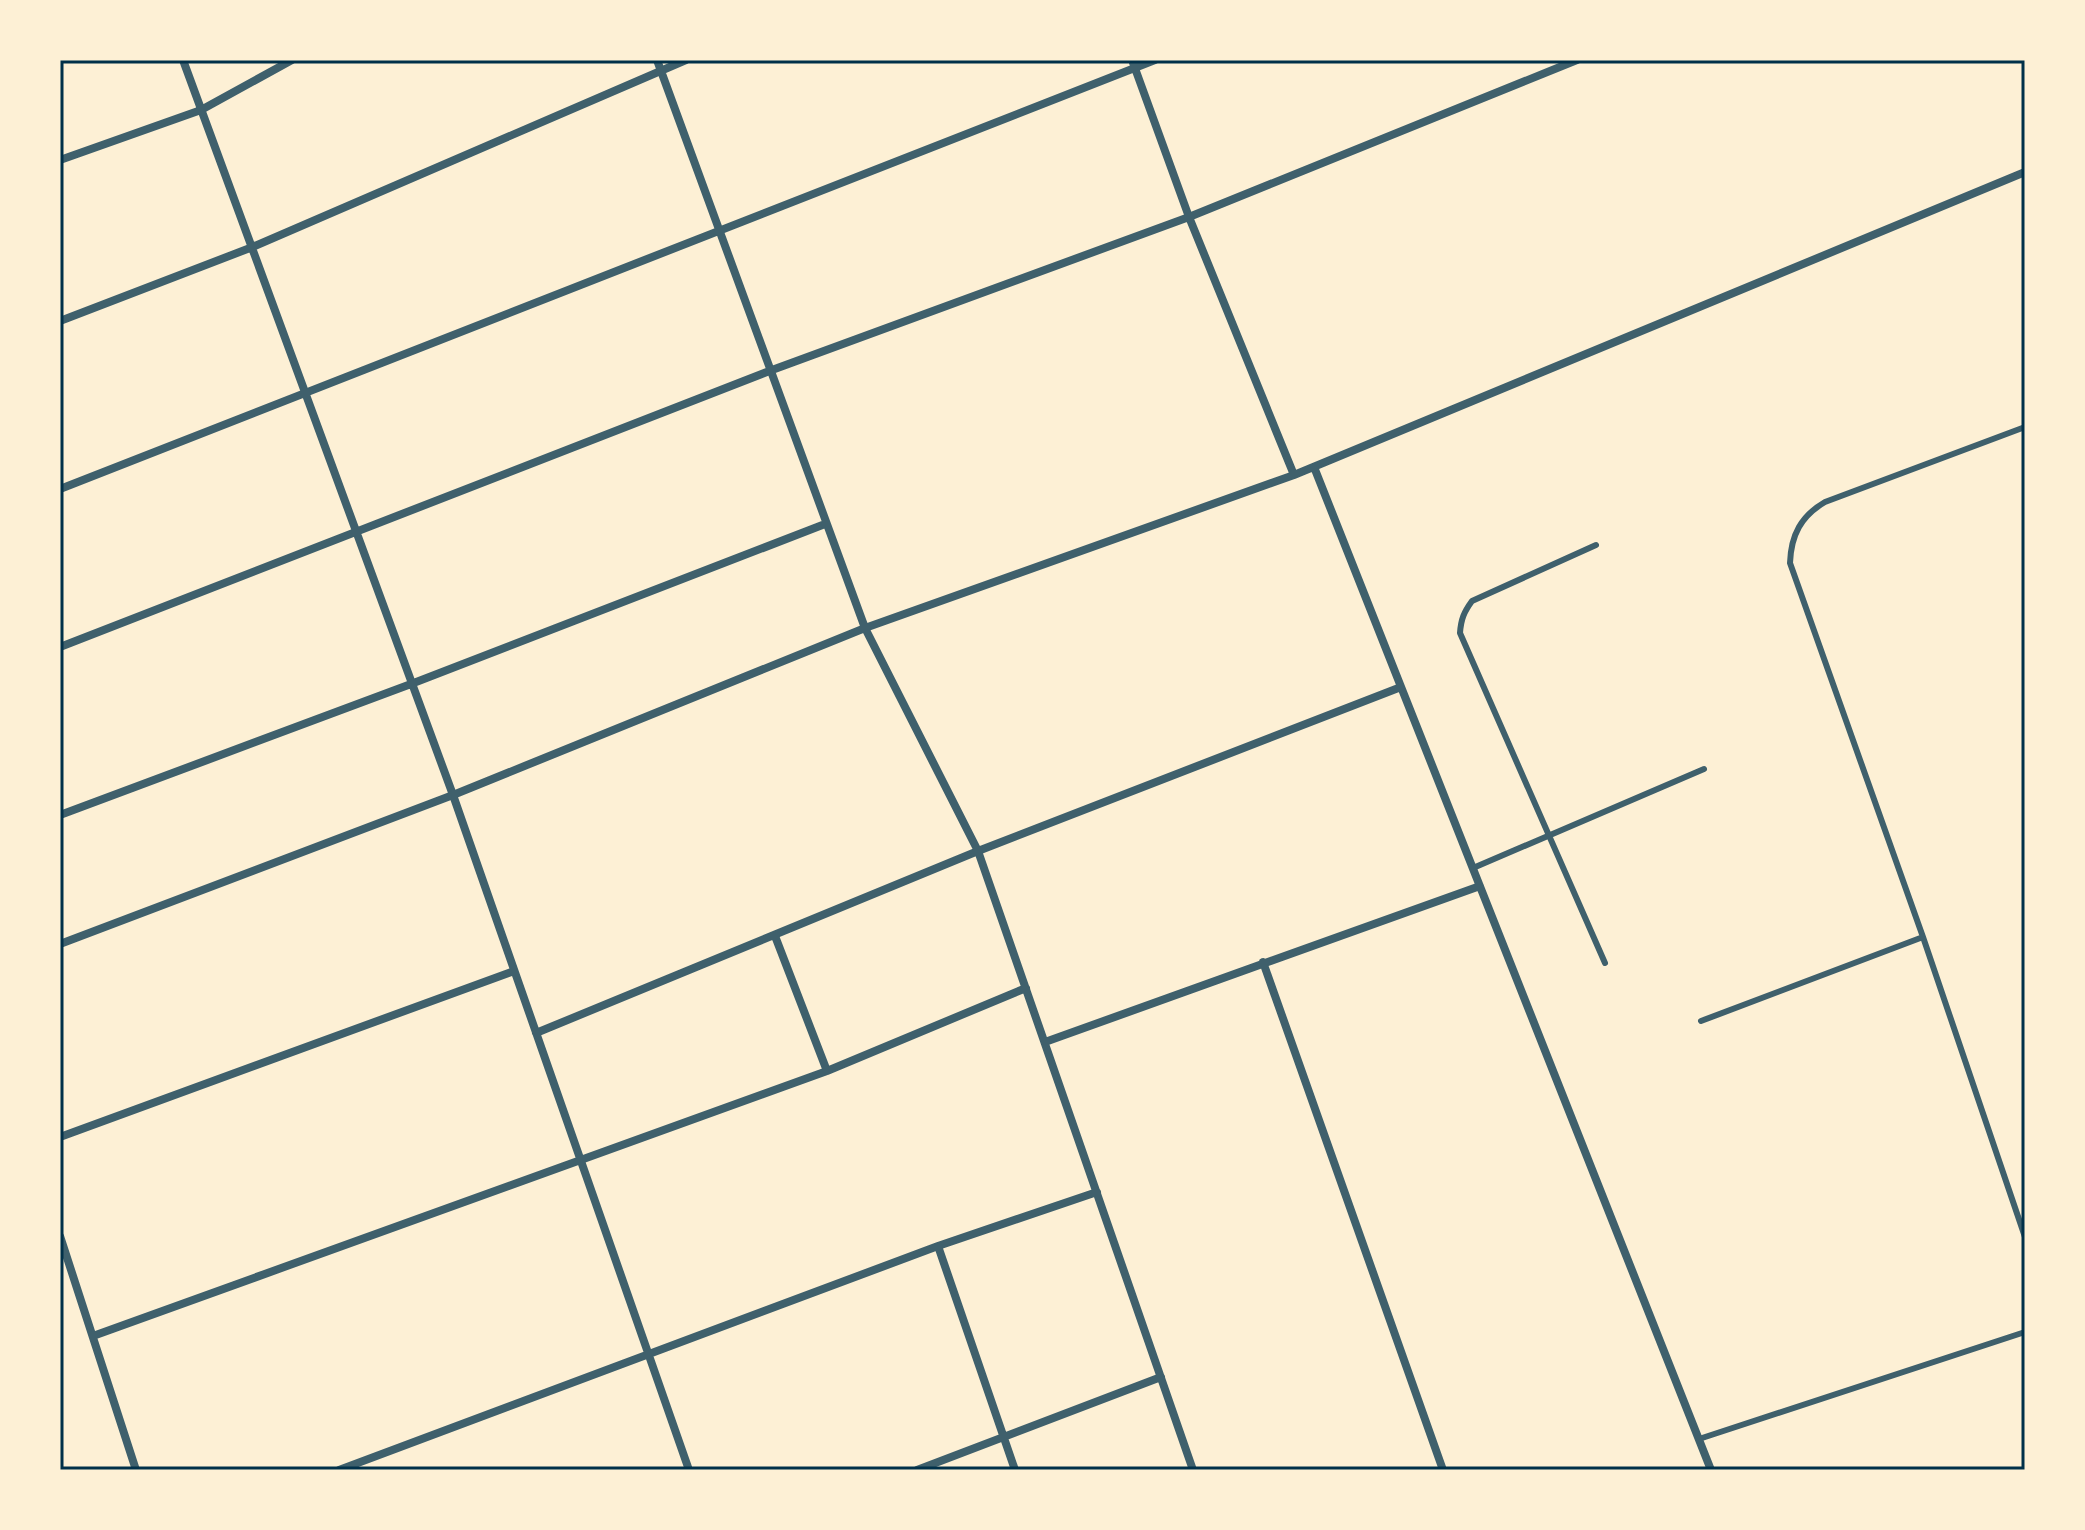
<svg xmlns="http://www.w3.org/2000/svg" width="2085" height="1530" viewBox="0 0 2085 1530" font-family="Manrope,sans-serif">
  <rect width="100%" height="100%" fill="#fdf0d5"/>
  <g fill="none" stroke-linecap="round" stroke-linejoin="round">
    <!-- service -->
    <path stroke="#3f606c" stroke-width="6" d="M2025 427 1825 502C1801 516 1791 535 1790 563L1923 937 2025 1237
      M1596 545 1472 601C1464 612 1461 619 1460 633L1605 963
      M1473 868 1704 769
      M1701 1021 1923 937
      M1699 1439 2025 1332"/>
    <!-- minor -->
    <path stroke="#3f606c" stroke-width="8" d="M183 60 453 795 689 1470
      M657 60 865 628 978 851 1193 1470
      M1132 60 1189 217 1294 475
      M60 160 201 110 292 60
      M60 321 250 248 686 60
      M1314 467 1711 1470
      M60 489 1155 60
      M60 647 772 370 1189 217 1577 60
      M60 815 411 684 825 524
      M775 936 827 1071
      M60 944 453 795 865 628 1294 475 2025 172
      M1263 962 1443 1470
      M536 1033 978 851 1401 687
      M1045 1042 1480 886
      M60 1137 514 971
      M60 1236 136 1470
      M938 1246 1015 1470
      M93 1336 827 1071 1026 988
      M339 1470 938 1246 1097 1192
      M917 1470 1161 1377"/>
  </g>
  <!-- border -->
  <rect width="2085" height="1530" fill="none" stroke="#fdf0d5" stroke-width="124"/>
  <rect x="62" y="62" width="1961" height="1406" fill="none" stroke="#003049" stroke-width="3"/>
</svg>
